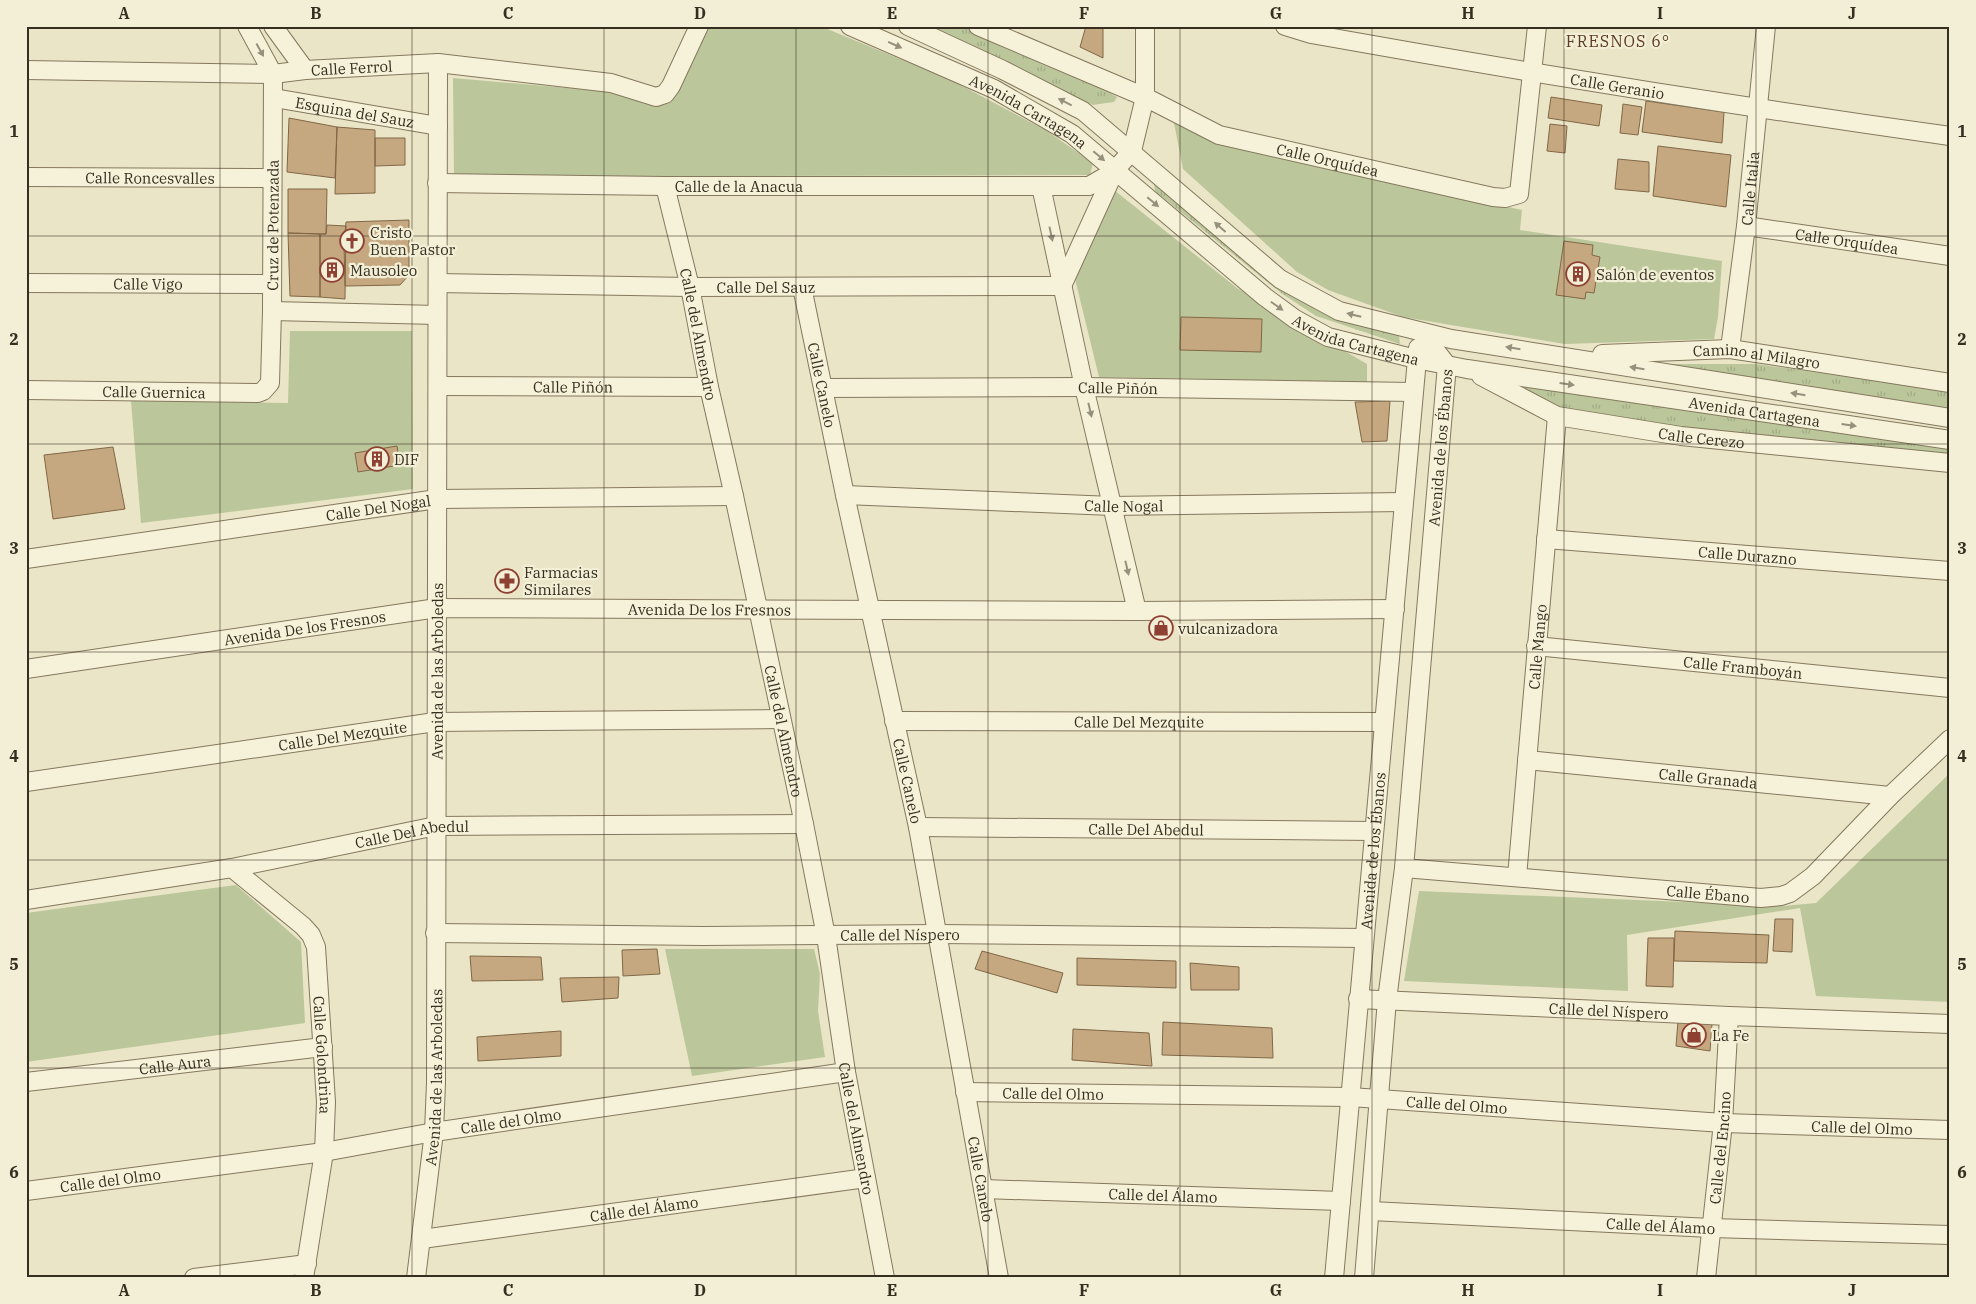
<svg xmlns="http://www.w3.org/2000/svg" width="1976" height="1304" viewBox="0 0 1976 1304" font-family="'IBM Plex Serif',serif">
  <defs>
    <pattern id="grass-tufts" width="24" height="20" patternUnits="userSpaceOnUse" patternTransform="scale(1.25)"><rect width="24" height="20" fill="#bbc79b"/><path d="M3 7l-1-3M5 7V3M7 7l1-3M15 17l-1-3M17 17v-4M19 17l1-3" fill="none" stroke="#a1ab85"/></pattern>
  </defs>
  <rect width="100%" height="100%" fill="#eae5c7"/>
  <!-- grass -->
  <path fill="url(#grass-tufts)" d="M930 26H963L1086 79 1117 97 1114 102 1093 105Z
    M1153 178 1279 282 1399 335 1400 344 1316 316 1281 293 1155 191Z
    M1645 364H1756L1950 391V413Z
    M1498 380 1950 447V458L1681 431 1557 408Z"/>
  <!-- park -->
  <path fill="#bbc79b" d="M709 26H820L951 80 1047 131 1093 163 1090 175 454 177 453 78 603 91 668 104Z
    M1174 123 1215 142 1522 210 1520 230 1722 261 1718 317 1714 339 1565 344 1403 317 1328 290 1297 272 1183 169Z
    M1114 190 1237 288 1367 364V382L1099 377 1074 275Z
    M290 331H412L413 489 141 523 131 401 288 403Z
    M1950 773V1002L1816 996 1800 908 1627 935 1628 991 1404 981 1419 891 1783 906 1816 903Z
    M236 885 301 942 305 1023 26 1062V913Z
    M665 949H814L820 974 818 1011 825 1057 692 1076Z"/>
  <!-- building -->
  <path fill="#c5a880" stroke="#816746" d="M1086 26H1103V58L1080 47Z
    M1551 97 1602 105 1599 126 1548 118Z
    M1646 101 1724 112 1722 143 1642 132Z
    M1623 104 1642 107 1638 135 1620 133Z
    M289 118 337 127 335 178 287 172Z
    M1550 124 1567 126 1565 153 1547 151Z
    M337 127 375 130V193L335 194Z
    M375 138H405V165L375 166Z
    M1658 146 1731 155 1726 207 1653 196Z
    M1618 159 1649 162V192L1615 189Z
    M288 189H327L326 234 288 233Z
    M409 220V275L400 285 345 286 344 244 346 222Z
    M327 225 346 226 345 299 320 297V234H326Z
    M288 233 320 234V297L290 296Z
    M1564 241 1593 245 1592 255 1600 257 1594 293 1586 292 1585 299 1556 295Z
    M1181 317 1262 319 1261 352 1180 350Z
    M1390 401 1387 441 1362 442 1355 402Z
    M397 446 400 465 358 472 355 453Z
    M113 447 125 509 53 519 44 455Z
    M1775 919H1793L1792 952 1773 951Z
    M1675 931 1769 935 1767 963 1674 961Z
    M1648 938H1674L1673 987 1646 986Z
    M657 949 660 974 623 976 622 950Z
    M982 951 1063 973 1057 993 975 969Z
    M470 956 541 957 543 980 472 981Z
    M1077 958 1176 961V988L1077 985Z
    M1190 963 1239 967V990H1191Z
    M619 977 618 998 562 1002 560 978Z
    M1678 1021 1712 1024 1710 1051 1676 1046Z
    M1163 1022 1272 1028 1273 1058 1162 1055Z
    M1073 1029 1149 1033 1152 1066 1072 1060Z
    M561 1031V1056L478 1061 477 1037Z"/>
  <g fill="none" stroke-linecap="round" stroke-linejoin="round">
    <!-- minor casing -->
    <g stroke="#84785e" stroke-width="20">
      <g id="minor">
        <path d="M273 26 305 70"/>
        <path id="s1" d="M850 26 994 89 1072 134 1265 297 1295 319 1328 337 1416 359 1467 369 1950 440"/>
        <path d="M908 26 1003 70 1083 111 1280 279 1339 311 1451 339 1950 418"/>
        <path id="s2" d="M978 26 1145 97 1219 135 1493 197 1505 198 1519 194 1537 26"/>
        <path id="s3" d="M1285 26 1311 34C1523 72 1736 106 1950 136"/>
        <path id="s4" d="M26 70 273 74 305 70 438 63 611 83 656 97 665 94 671 86 699 26"/>
        <path id="s5" d="M274 98 438 126"/>
        <path id="s6" d="M26 177 272 178"/>
        <path id="s7" d="M437 183 665 186H1089L1115 171"/>
        <path id="s8" d="M665 186 690 287 709 387 734 496 804 824 826 936 846 1072 885 1278"/>
        <path d="M1041 186 1084 387 1137 611"/>
        <path id="s9" d="M1746 226 1950 256"/>
        <path id="s10" d="M26 283 272 284"/>
        <path id="s11" d="M438 283 690 287 1062 286 1115 170 1132 151 1145 97V26"/>
        <path id="s12" d="M802 287 845 495 918 827 999 1278"/>
        <path d="M272 311 437 315"/>
        <path id="s13" d="M1730 349 1746 226 1766 26"/>
        <path id="s14" d="M1602 354 1730 349 1950 383"/>
        <path id="s15" d="M1481 376 1557 416 1681 436 1950 463"/>
        <path id="s16" d="M438 386 709 387"/>
        <path id="s17" d="M823 388 1084 387 1413 392"/>
        <path id="s18" d="M26 390 258 393 263 391 270 383 272 311 273 74 247 26"/>
        <path id="s19" d="M845 495 1112 506 1403 502"/>
        <path id="s20" d="M1546 539 1950 571"/>
        <path id="s21" d="M26 559 437 499 734 496"/>
        <path id="s22" d="M1536 646 1950 688"/>
        <path id="s23" d="M26 669 437 608 1137 611 1395 609"/>
        <path id="s24" d="M894 721 1384 722"/>
        <path id="s25" d="M1527 760 1890 796"/>
        <path id="s26" d="M26 782 435 722 781 719"/>
        <path id="s27" d="M918 827 1374 831"/>
        <path id="s28" d="M232 868 303 926 311 935 316 947 326 1102 324 1152 304 1278"/>
        <path id="s29" d="M1404 868 1761 898 1781 896 1790 893 1813 876 1890 796 1950 739"/>
        <path id="s30" d="M1517 877 1557 416"/>
        <path id="s31" d="M26 900 232 868 436 826 804 824"/>
        <path id="s32" d="M435 933 703 936 938 934 1364 938"/>
        <path id="s33" d="M1358 999 1729 1016 1950 1024"/>
        <path id="s34" d="M26 1082 323 1047"/>
        <path id="s35" d="M965 1092 1350 1097 1723 1123 1950 1130"/>
        <path id="s36" d="M983 1189 1341 1201"/>
        <path id="s37" d="M26 1191 324 1152 434 1132 846 1072"/>
        <path id="s38" d="M1371 1211 1711 1228 1950 1235"/>
        <path id="s39" d="M422 1239 866 1178"/>
        <path d="M194 1278 307 1264"/>
        <path id="s40" d="M416 1278 434 1132 436 1083 438 63"/>
        <path id="s41" d="M1334 1278 1418 348"/>
        <path id="s42" d="M1364 1278 1387 1000 1404 868 1447 365 1421 332"/>
        <path id="s43" d="M1706 1278 1723 1123 1729 1016"/>
      </g>
    </g>
    <!-- minor -->
    <use href="#minor" stroke="#f6f2d9" stroke-width="18"/>
  </g>
  <!-- one-way arrows -->
  <defs><path id="oneway-solid" d="M-6-.8H1V-3.2L6.5 0L1 3.2V.8H-6Z" transform="scale(1.25)"/></defs>
  <g fill="#96907c">
    <use href="#oneway-solid" transform="translate(895 45) rotate(24)"/>
    <use href="#oneway-solid" transform="translate(260 50) rotate(61)"/>
    <use href="#oneway-solid" transform="translate(1065 102) rotate(-153)"/>
    <use href="#oneway-solid" transform="translate(1099 156) rotate(40)"/>
    <use href="#oneway-solid" transform="translate(1153 202) rotate(40)"/>
    <use href="#oneway-solid" transform="translate(1220 227) rotate(-139)"/>
    <use href="#oneway-solid" transform="translate(1051 234) rotate(78)"/>
    <use href="#oneway-solid" transform="translate(1277 306) rotate(35)"/>
    <use href="#oneway-solid" transform="translate(1354 315) rotate(-166)"/>
    <use href="#oneway-solid" transform="translate(1513 348) rotate(-171)"/>
    <use href="#oneway-solid" transform="translate(1637 368) rotate(-171)"/>
    <use href="#oneway-solid" transform="translate(1567 384) rotate(8)"/>
    <use href="#oneway-solid" transform="translate(1798 394) rotate(-171)"/>
    <use href="#oneway-solid" transform="translate(1090 410) rotate(77)"/>
    <use href="#oneway-solid" transform="translate(1849 425) rotate(8)"/>
    <use href="#oneway-solid" transform="translate(1127 568) rotate(77)"/>
  </g>
  <!-- grid -->
  <path fill="none" stroke="#362e20" stroke-width="1" stroke-opacity="0.55" d="M220 26V1278M412 26V1278M604 26V1278M796 26V1278M988 26V1278M1180 26V1278M1372 26V1278M1564 26V1278M1756 26V1278M26 236H1950M26 444H1950M26 652H1950M26 860H1950M26 1068H1950"/>
  <!-- icons -->
  <defs>
    <g id="church-ring" transform="scale(1.25)"><circle r="9.5" fill="#f2efd6" stroke="#8e4133" stroke-width="1.5"/><path d="M-1.2-6h2.4v3.5h3.3v2.4h-3.3V6h-2.4V-.1h-3.3v-2.4h3.3Z" fill="#8e4133"/></g>
    <g id="building-ring" transform="scale(1.25)"><circle r="9.5" fill="#f2efd6" stroke="#8e4133" stroke-width="1.5"/><path d="M-4-6H4V6H1V3H-1V6H-4ZM-2.5-4.3h1.7v1.8h-1.7ZM.8-4.3h1.7v1.8H.8ZM-2.5-1h1.7V.8h-1.7ZM.8-1h1.7V.8H.8Z" fill="#8e4133"/></g>
    <g id="pharmacy-ring" transform="scale(1.25)"><circle r="9.5" fill="#f2efd6" stroke="#8e4133" stroke-width="1.5"/><path d="M-2-6h4v4h4v4h-4v4h-4v-4h-4v-4h4Z" fill="#8e4133"/></g>
    <g id="shop-ring" transform="scale(1.25)"><circle r="9.5" fill="#f2efd6" stroke="#8e4133" stroke-width="1.5"/><path d="M-5-2.5h2.3a2.7 3.5 0 0 1 5.4 0H5L5.5 6h-11ZM-1.5-2.5h3a1.5 2.3 0 0 0-3 0Z" fill="#8e4133"/></g>
  </defs>
  <g fill-rule="evenodd">
    <use href="#church-ring" x="352" y="241"/>
    <use href="#building-ring" x="332" y="270"/>
    <use href="#building-ring" x="1578" y="274"/>
    <use href="#building-ring" x="377" y="459"/>
    <use href="#pharmacy-ring" x="507" y="581"/>
    <use href="#shop-ring" x="1161" y="628"/>
    <use href="#shop-ring" x="1694" y="1035"/>
  </g>
  <g text-anchor="middle" dominant-baseline="central" stroke-width="4.5" stroke-linejoin="round" paint-order="stroke">
    <!-- street labels -->
    <g font-size="15" fill="#362e20" stroke="#f2efd6">
      <text stroke="none"><textPath href="#s4" startOffset="326">Calle Ferrol</textPath></text>
      <text stroke="none"><textPath href="#s3" startOffset="338">Calle Geranio</textPath></text>
      <text stroke="none"><textPath href="#s5" startOffset="82">Esquina del Sauz</textPath></text>
      <text stroke="none"><textPath href="#s1" startOffset="198">Avenida Cartagena</textPath></text>
      <text stroke="none"><textPath href="#s2" startOffset="376">Calle Orquídea</textPath></text>
      <text stroke="none"><textPath href="#s6" startOffset="124">Calle Roncesvalles</textPath></text>
      <text stroke="none"><textPath href="#s7" startOffset="302">Calle de la Anacua</textPath></text>
      <text stroke="none"><textPath href="#s13" startOffset="162">Calle Italia</textPath></text>
      <text stroke="none"><textPath href="#s18" startOffset="406">Cruz de Potenzada</textPath></text>
      <text stroke="none"><textPath href="#s9" startOffset="102">Calle Orquídea</textPath></text>
      <text stroke="none"><textPath href="#s10" startOffset="122">Calle Vigo</textPath></text>
      <text stroke="none"><textPath href="#s11" startOffset="328">Calle Del Sauz</textPath></text>
      <text stroke="none"><textPath href="#s8" startOffset="152">Calle del Almendro</textPath></text>
      <text stroke="none"><textPath href="#s1" startOffset="602">Avenida Cartagena</textPath></text>
      <text stroke="none"><textPath href="#s14" startOffset="155">Camino al Milagro</textPath></text>
      <text stroke="none"><textPath href="#s12" startOffset="100">Calle Canelo</textPath></text>
      <text stroke="none"><textPath href="#s16" startOffset="135">Calle Piñón</textPath></text>
      <text stroke="none"><textPath href="#s17" startOffset="295">Calle Piñón</textPath></text>
      <text stroke="none"><textPath href="#s18" startOffset="128">Calle Guernica</textPath></text>
      <text stroke="none"><textPath href="#s1" startOffset="1008">Avenida Cartagena</textPath></text>
      <text stroke="none"><textPath href="#s15" startOffset="232">Calle Cerezo</textPath></text>
      <text stroke="none"><textPath href="#s42" startOffset="834">Avenida de los Ébanos</textPath></text>
      <text stroke="none"><textPath href="#s19" startOffset="279">Calle Nogal</textPath></text>
      <text stroke="none"><textPath href="#s21" startOffset="356">Calle Del Nogal</textPath></text>
      <text stroke="none"><textPath href="#s20" startOffset="202">Calle Durazno</textPath></text>
      <text stroke="none"><textPath href="#s23" startOffset="688">Avenida De los Fresnos</textPath></text>
      <text stroke="none"><textPath href="#s23" startOffset="282">Avenida De los Fresnos</textPath></text>
      <text stroke="none"><textPath href="#s30" startOffset="231">Calle Mango</textPath></text>
      <text stroke="none"><textPath href="#s22" startOffset="208">Calle Framboyán</textPath></text>
      <text stroke="none"><textPath href="#s40" startOffset="608">Avenida de las Arboledas</textPath></text>
      <text stroke="none"><textPath href="#s24" startOffset="245">Calle Del Mezquite</textPath></text>
      <text stroke="none"><textPath href="#s8" startOffset="558">Calle del Almendro</textPath></text>
      <text stroke="none"><textPath href="#s26" startOffset="320">Calle Del Mezquite</textPath></text>
      <text stroke="none"><textPath href="#s25" startOffset="182">Calle Granada</textPath></text>
      <text stroke="none"><textPath href="#s12" startOffset="505">Calle Canelo</textPath></text>
      <text stroke="none"><textPath href="#s27" startOffset="228">Calle Del Abedul</textPath></text>
      <text stroke="none"><textPath href="#s31" startOffset="392">Calle Del Abedul</textPath></text>
      <text stroke="none"><textPath href="#s41" startOffset="429">Avenida de los Ébanos</textPath></text>
      <text stroke="none"><textPath href="#s29" startOffset="305">Calle Ébano</textPath></text>
      <text stroke="none"><textPath href="#s32" startOffset="465">Calle del Níspero</textPath></text>
      <text stroke="none"><textPath href="#s33" startOffset="251">Calle del Níspero</textPath></text>
      <text stroke="none"><textPath href="#s28" startOffset="225">Calle Golondrina</textPath></text>
      <text stroke="none"><textPath href="#s34" startOffset="150">Calle Aura</textPath></text>
      <text stroke="none"><textPath href="#s40" startOffset="202">Avenida de las Arboledas</textPath></text>
      <text stroke="none"><textPath href="#s35" startOffset="88">Calle del Olmo</textPath></text>
      <text stroke="none"><textPath href="#s35" startOffset="492">Calle del Olmo</textPath></text>
      <text stroke="none"><textPath href="#s37" startOffset="490">Calle del Olmo</textPath></text>
      <text stroke="none"><textPath href="#s35" startOffset="898">Calle del Olmo</textPath></text>
      <text stroke="none"><textPath href="#s8" startOffset="962">Calle del Almendro</textPath></text>
      <text stroke="none"><textPath href="#s43" startOffset="131">Calle del Encino</textPath></text>
      <text stroke="none"><textPath href="#s12" startOffset="910">Calle Canelo</textPath></text>
      <text stroke="none"><textPath href="#s37" startOffset="85">Calle del Olmo</textPath></text>
      <text stroke="none"><textPath href="#s36" startOffset="180">Calle del Álamo</textPath></text>
      <text stroke="none"><textPath href="#s39" startOffset="224">Calle del Álamo</textPath></text>
      <text stroke="none"><textPath href="#s38" startOffset="290">Calle del Álamo</textPath></text>
    </g>
    <!-- poi labels -->
    <g font-size="15" fill="#362e20" stroke="#f2efd6" text-anchor="start">
      <text x="370" y="232">Cristo<tspan x="370" dy="17">Buen Pastor</tspan></text>
      <text x="350" y="270">Mausoleo</text>
      <text x="1596" y="274">Salón de eventos</text>
      <text x="394" y="459">DIF</text>
      <text x="524" y="572">Farmacias<tspan x="524" dy="17">Similares</tspan></text>
      <text x="1178" y="628">vulcanizadora</text>
      <text x="1712" y="1035">La Fe</text>
    </g>
    <!-- neighbourhood labels -->
    <g font-size="16" letter-spacing="1" fill="#5e3923" stroke="#f2efd6">
      <text x="1618" y="41">FRESNOS 6°</text>
    </g>
  </g>
  <!-- border -->
  <rect width="1976" height="1304" fill="none" stroke="#f2efd6" stroke-width="55"/>
  <rect x="28" y="28" width="1920" height="1248" fill="none" stroke="#362e20" stroke-width="2"/>
  <g font-size="16" text-anchor="middle" font-weight="bold" fill="#362e20">
    <text x="124" y="19">A</text>
    <text x="316" y="19">B</text>
    <text x="508" y="19">C</text>
    <text x="700" y="19">D</text>
    <text x="892" y="19">E</text>
    <text x="1084" y="19">F</text>
    <text x="1276" y="19">G</text>
    <text x="1468" y="19">H</text>
    <text x="1660" y="19">I</text>
    <text x="1852" y="19">J</text>
    <text x="14" y="137">1</text>
    <text x="1962" y="137">1</text>
    <text x="14" y="345">2</text>
    <text x="1962" y="345">2</text>
    <text x="14" y="554">3</text>
    <text x="1962" y="554">3</text>
    <text x="14" y="762">4</text>
    <text x="1962" y="762">4</text>
    <text x="14" y="970">5</text>
    <text x="1962" y="970">5</text>
    <text x="14" y="1178">6</text>
    <text x="1962" y="1178">6</text>
    <text x="124" y="1296">A</text>
    <text x="316" y="1296">B</text>
    <text x="508" y="1296">C</text>
    <text x="700" y="1296">D</text>
    <text x="892" y="1296">E</text>
    <text x="1084" y="1296">F</text>
    <text x="1276" y="1296">G</text>
    <text x="1468" y="1296">H</text>
    <text x="1660" y="1296">I</text>
    <text x="1852" y="1296">J</text>
  </g>
</svg>
